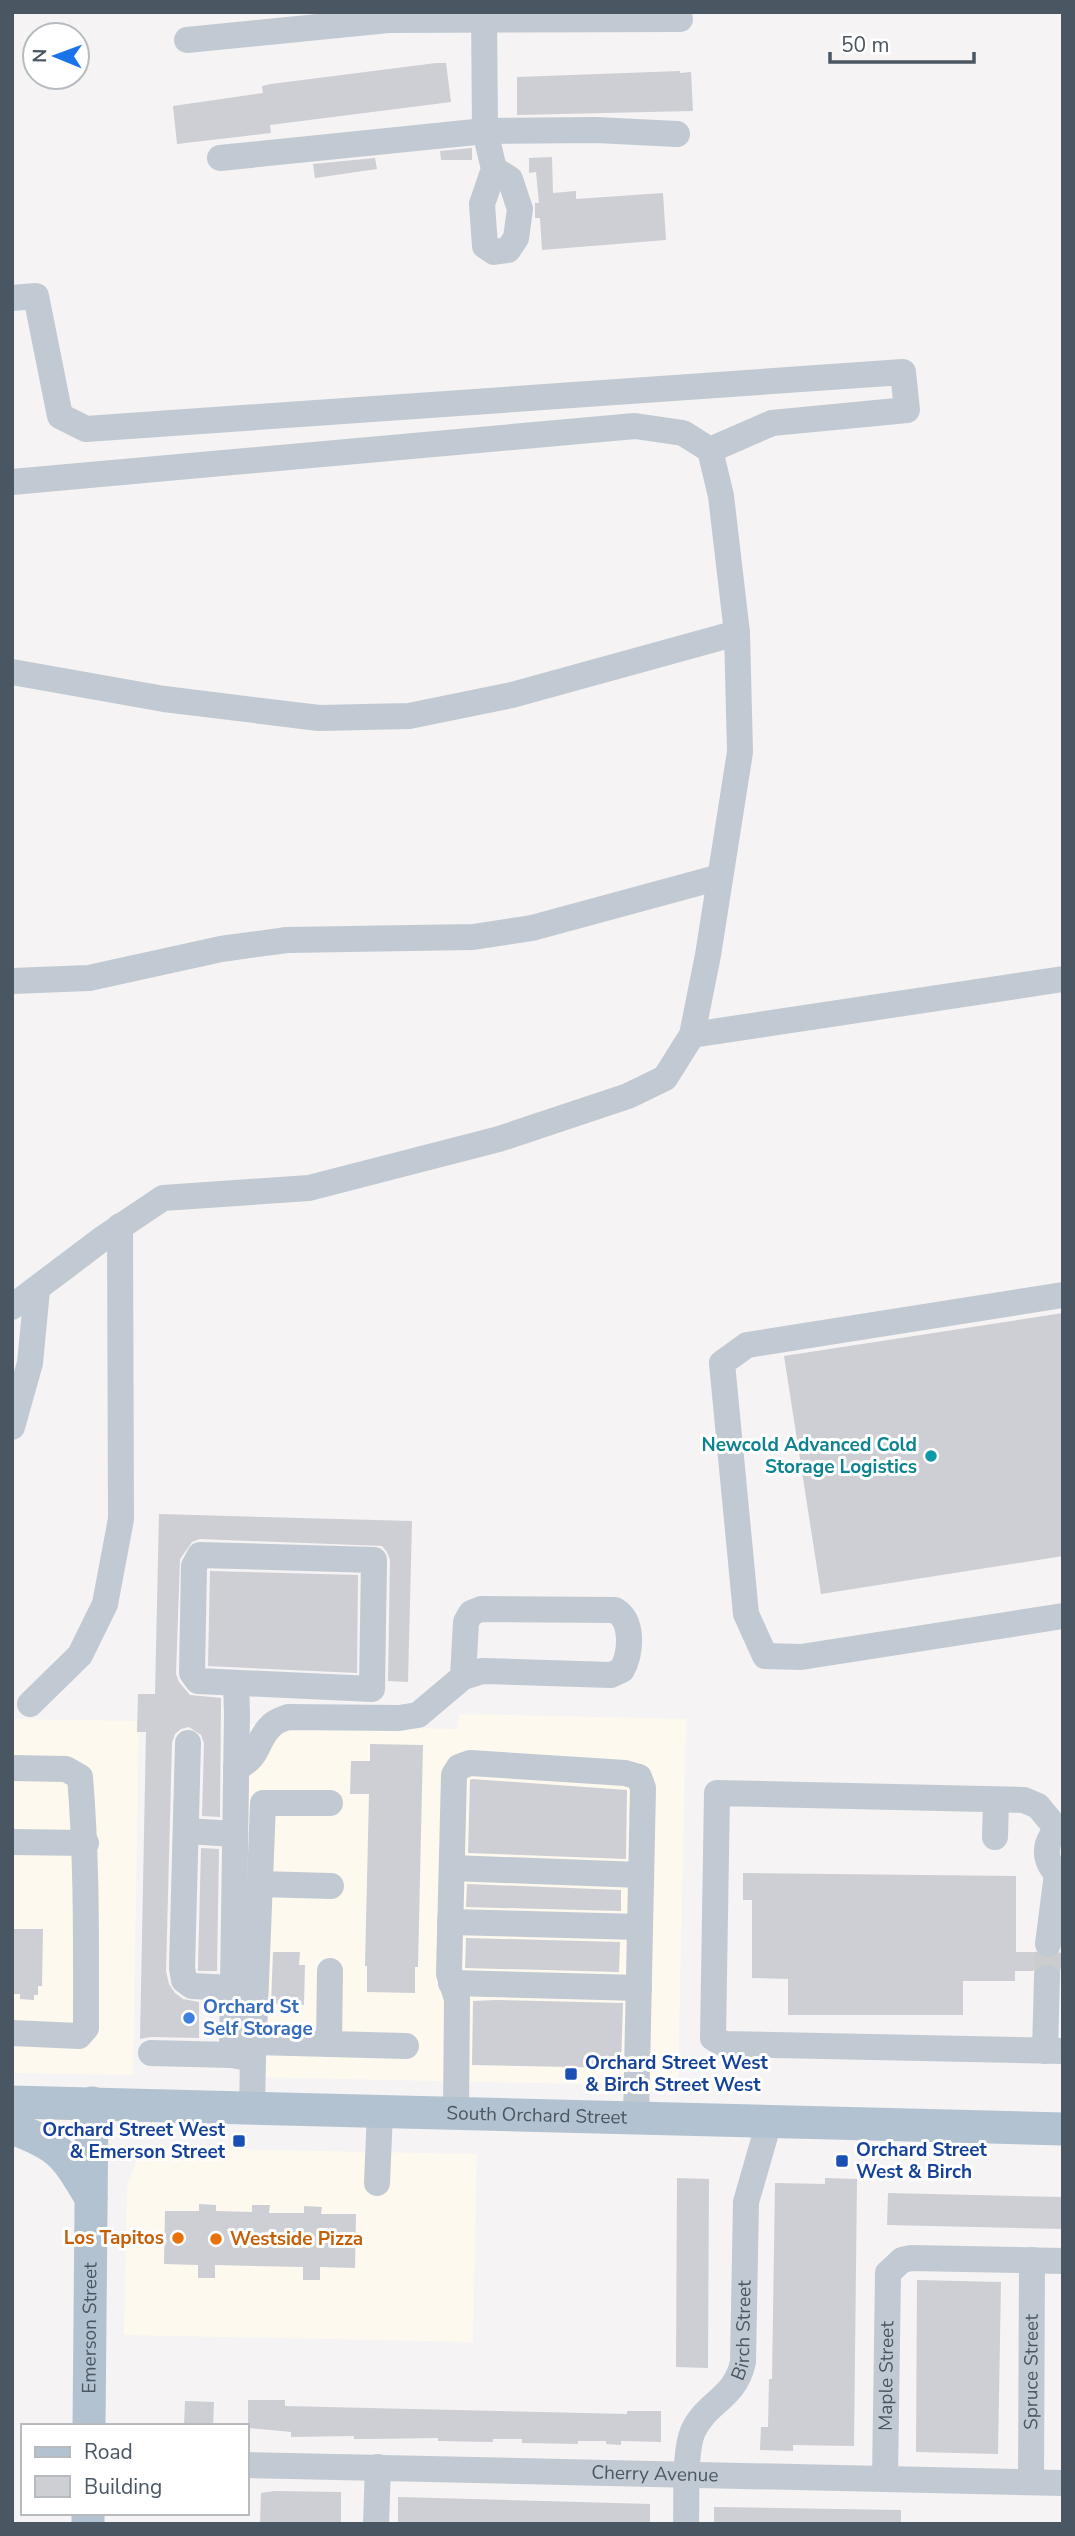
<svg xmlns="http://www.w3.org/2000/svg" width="1075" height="2536" viewBox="0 0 1075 2536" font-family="'Nunito Sans',sans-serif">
  <rect width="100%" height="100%" fill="#f5f3f3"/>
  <!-- commercial -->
  <path fill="#fdf9ef" d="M459 1714 686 1719 678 2086 242 2077 250 1725 458 1729Z
    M12 1719 139 1721 133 2075 12 2073Z
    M158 2148 477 2154 473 2342 124 2335 127 2188 136 2161Z"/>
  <!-- building -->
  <path fill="#cdcfd5" d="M436 63H446L451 102 270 125 271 133 177 144 173 106 263 93 262 86 271 84Z
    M680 71V73L691 72 693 111 517 115V77Z
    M472 148V160H441L440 151Z
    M552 157 553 193 576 191V199L663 193 666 240 542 250 540 218H535V203H539L536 172 529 173V158Z
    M375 158 377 169 315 178 313 164Z
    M1063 1313V1556L821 1594 784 1356Z
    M159 1514 412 1521 408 1682 388 1681 390 1560 387 1552 382 1546 200 1539 192 1542 180 1559 176 1674 179 1682 190 1695 221 1698 220 1817 202 1816 204 1743 201 1735 189 1727 181 1729 175 1734 172 1743 166 1971 169 1984 175 1993 183 1999 199 2002V2038L151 2037 140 2039 146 1732H137L138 1694H155Z
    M210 1571 358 1575 357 1673 208 1666Z
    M370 1744 423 1745 418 1967H415V1993L367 1992V1966H365L369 1794H350L351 1761H370Z
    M472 1779 627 1790 626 1859 468 1853 470 1780Z
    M201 1848 219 1849 217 1971H198V1967Z
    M743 1873 1016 1876V1952H1035L1039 1957 1047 1960 1055 1958 1063 1952V1971L1055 1964 1047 1962 1039 1965 1033 1971H1015V1981H963V2015H788V1979L752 1978V1900H743Z
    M467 1884 621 1890V1911L466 1907Z
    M12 1929H43L42 1986H38V1995H34V2000L20 1999V1994H12Z
    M466 1938 620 1942 619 1972 465 1968Z
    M273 1952H300L299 1965H305L304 2005 271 2004Z
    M496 2000 623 2003 621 2068 472 2065 473 2001Z
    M677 2178 709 2179 708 2368 676 2367Z
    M825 2178 857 2179 854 2446 793 2445V2451L760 2450 761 2427H768L769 2379H772L775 2183 825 2184Z
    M888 2193 1063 2197V2229L887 2225Z
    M199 2204 216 2205V2211L252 2212V2205H270L269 2213H304V2206L322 2207 321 2214H356L355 2268 320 2267V2280H303V2267L215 2265V2278H198V2265L164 2264 165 2211H199Z
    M917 2280 1001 2282 998 2454 916 2452Z
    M248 2400H285V2406L326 2407 627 2414V2411H661V2442L621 2441V2445L606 2444V2441H578V2444L522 2443V2439H493V2442L438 2441V2438L369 2439H354V2436L291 2437V2432L248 2428Z
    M185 2401 214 2402 213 2426H184Z
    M274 2491 341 2492V2524H260L261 2493Z
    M398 2497 650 2504V2524H398Z
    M714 2507 901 2510V2524H714Z"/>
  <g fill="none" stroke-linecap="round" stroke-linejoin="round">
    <!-- minor-tunnel -->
    <path stroke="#caccce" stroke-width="26" stroke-dasharray="26 13" stroke-linecap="butt" d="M1047 1978 1048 1944"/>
    <!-- minor -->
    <g stroke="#c1cad2" stroke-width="26">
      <path d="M484 12 485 131 494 169 482 204 485 246 494 252 508 250 516 238 520 209 510 179 494 169"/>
      <path d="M187 40 388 20 680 19"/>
      <path d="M220 158 485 131 596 130 677 134"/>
      <path d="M12 298 36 296 60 416 86 429 903 372 907 410 772 423 710 450"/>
      <path d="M12 482 635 426 683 433 710 450 721 496 737 633 740 752 708 955 692 1035 665 1078 628 1096 499 1139 309 1188 163 1198 102 1239 12 1307"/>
      <path d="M12 672 164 699 319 718 409 716 512 695 737 633"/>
      <path d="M12 981 89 978 221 949 287 940 473 937 532 928 720 877"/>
      <path d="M692 1035 1063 979"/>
      <path d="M1063 1295 747 1345 722 1363 746 1614 765 1656 801 1657 1063 1616"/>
      <path d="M12 1427 30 1363 37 1290"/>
      <path d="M200 1555 374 1560 372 1689 198 1681 192 1673 194 1566Z"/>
      <path d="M30 1704 80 1655 105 1604 121 1519 120 1226"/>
      <path d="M188 1743 182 1968 184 1980 192 1986 232 1988"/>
      <path d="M12 1768 66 1769 80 1777C87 1861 86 1944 86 2028L79 2036 12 2033"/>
      <path d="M236 1768C261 1757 255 1740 272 1725 276 1721 283 1719 288 1717L399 1718 418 1715 463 1677 482 1671 611 1675 622 1670C631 1653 634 1621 615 1610L481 1609 471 1613 466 1622 463 1677"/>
      <path d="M1063 1826C1042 1838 1041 1865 1063 1877"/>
      <path d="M1057 1829 1038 1806 1024 1800 717 1793 713 2038 724 2044 1063 2051"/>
      <path d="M186 1831 235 1834"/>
      <path d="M995 1837 996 1801"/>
      <path d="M12 1842 86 1843"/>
      <path d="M452 1868 641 1875"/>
      <path d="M259 1884 331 1886"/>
      <path d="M450 1922 640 1927"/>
      <path d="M1048 1944 1057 1874"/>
      <path d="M451 1983 639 1988"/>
      <path d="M253 2042 406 2046"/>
      <path d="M329 2044 330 1971"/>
      <path d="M1045 2051 1047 1978"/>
      <path d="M151 2053 232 2055 253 2059 252 2107"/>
      <path d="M232 2055 237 1713 236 1683"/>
      <path d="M253 2059 263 1803H330"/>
      <path d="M456 2113 457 1999 449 1974 454 1775 459 1767 470 1763 625 1773 639 1777 643 1788 636 2118"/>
      <path d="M377 2183 380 2111"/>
      <path id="s1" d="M247 2465 1063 2483"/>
      <path id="s2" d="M885 2479 888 2273 902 2260 911 2258 1063 2261"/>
      <path id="s3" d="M1031 2482 1032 2260"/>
      <path d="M376 2524 378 2467"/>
      <path id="s4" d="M686 2524C687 2500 684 2452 693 2431 707 2401 735 2399 743 2362L746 2202 769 2122"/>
    </g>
    <!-- major -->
    <g stroke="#b3c2d1" stroke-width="33">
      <path id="s5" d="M12 2102 1063 2129"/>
      <path d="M12 2128C61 2146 65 2155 91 2198"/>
      <path id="s6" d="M89 2426 92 2103"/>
      <path d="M88 2524V2513"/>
    </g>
  </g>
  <!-- markers -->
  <circle fill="#0f9aa8" stroke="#fff" stroke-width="2.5" cx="931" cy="1456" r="7"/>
  <circle fill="#3f7fe0" stroke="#fff" stroke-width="2.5" cx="189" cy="2018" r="7"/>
  <g fill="#1a4fb4" stroke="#fff" stroke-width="2.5">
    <rect x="564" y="2067" width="14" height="14" rx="3.5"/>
    <rect x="232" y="2134" width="14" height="14" rx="3.5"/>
    <rect x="835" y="2154" width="14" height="14" rx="3.5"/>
  </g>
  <g fill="#e8710a" stroke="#fff" stroke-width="2.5">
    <circle cx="178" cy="2238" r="7"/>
    <circle cx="216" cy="2239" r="7"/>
  </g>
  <g text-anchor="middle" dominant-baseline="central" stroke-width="6" stroke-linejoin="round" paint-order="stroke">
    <!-- culture labels -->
    <g font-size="19" font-weight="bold" fill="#0d838f" stroke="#fff" text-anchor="end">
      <text x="917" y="1445">Newcold Advanced Cold<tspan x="917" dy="22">Storage Logistics</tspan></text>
    </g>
    <!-- shop labels -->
    <g font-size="19" font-weight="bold" fill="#366cbe" stroke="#fff" text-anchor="start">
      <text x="203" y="2007">Orchard St<tspan x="203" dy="22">Self Storage</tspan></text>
    </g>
    <!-- transit labels -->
    <g font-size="19" font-weight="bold" fill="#164399" stroke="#fff" text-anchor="start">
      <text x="585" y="2063">Orchard Street West<tspan x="585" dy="22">&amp; Birch Street West</tspan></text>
      <text x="225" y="2130" text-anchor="end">Orchard Street West<tspan x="225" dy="22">&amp; Emerson Street</tspan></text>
      <text x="856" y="2150">Orchard Street<tspan x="856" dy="22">West &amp; Birch</tspan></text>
    </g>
    <!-- street labels -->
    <g font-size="19" fill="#4a5661" stroke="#fff">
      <text stroke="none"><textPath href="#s5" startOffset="525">South Orchard Street</textPath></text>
      <text stroke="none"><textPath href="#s6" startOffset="98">Emerson Street</textPath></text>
      <text stroke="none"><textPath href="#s4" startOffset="212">Birch Street</textPath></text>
      <text stroke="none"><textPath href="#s3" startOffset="110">Spruce Street</textPath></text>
      <text stroke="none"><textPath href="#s2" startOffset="103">Maple Street</textPath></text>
      <text stroke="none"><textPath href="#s1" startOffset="408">Cherry Avenue</textPath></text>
    </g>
    <!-- food labels -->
    <g font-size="19" font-weight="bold" fill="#c56008" stroke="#fff" text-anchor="end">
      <text x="164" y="2238">Los Tapitos</text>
      <text x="230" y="2239" text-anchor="start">Westside Pizza</text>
    </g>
  </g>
  <!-- border -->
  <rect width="1075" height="2536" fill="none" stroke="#4a5661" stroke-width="28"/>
  <!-- legend -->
  <rect x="21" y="2424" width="228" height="91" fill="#ffffff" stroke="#b7bbc0" stroke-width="2"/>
  <rect x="35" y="2447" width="35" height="10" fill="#b3c2d1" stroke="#b7bbc0" stroke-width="2"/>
  <text x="84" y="2459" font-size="21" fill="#4a5661">Road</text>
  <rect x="35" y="2476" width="35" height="21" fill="#cdcfd5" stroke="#b7bbc0" stroke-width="2"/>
  <text x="84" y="2494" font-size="21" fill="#4a5661">Building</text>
  <!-- north arrow -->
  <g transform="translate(56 56) rotate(271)"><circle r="33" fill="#ffffff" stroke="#b7bbc0" stroke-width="2"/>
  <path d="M0-5L12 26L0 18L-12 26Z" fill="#1a73e8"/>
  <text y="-10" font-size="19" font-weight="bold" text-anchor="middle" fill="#4a5661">N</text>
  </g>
  <!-- scale -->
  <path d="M830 52v10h144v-10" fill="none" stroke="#4a5661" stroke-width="3.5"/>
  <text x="841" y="52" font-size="21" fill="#4a5661" stroke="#ffffff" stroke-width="5" paint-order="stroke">50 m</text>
</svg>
